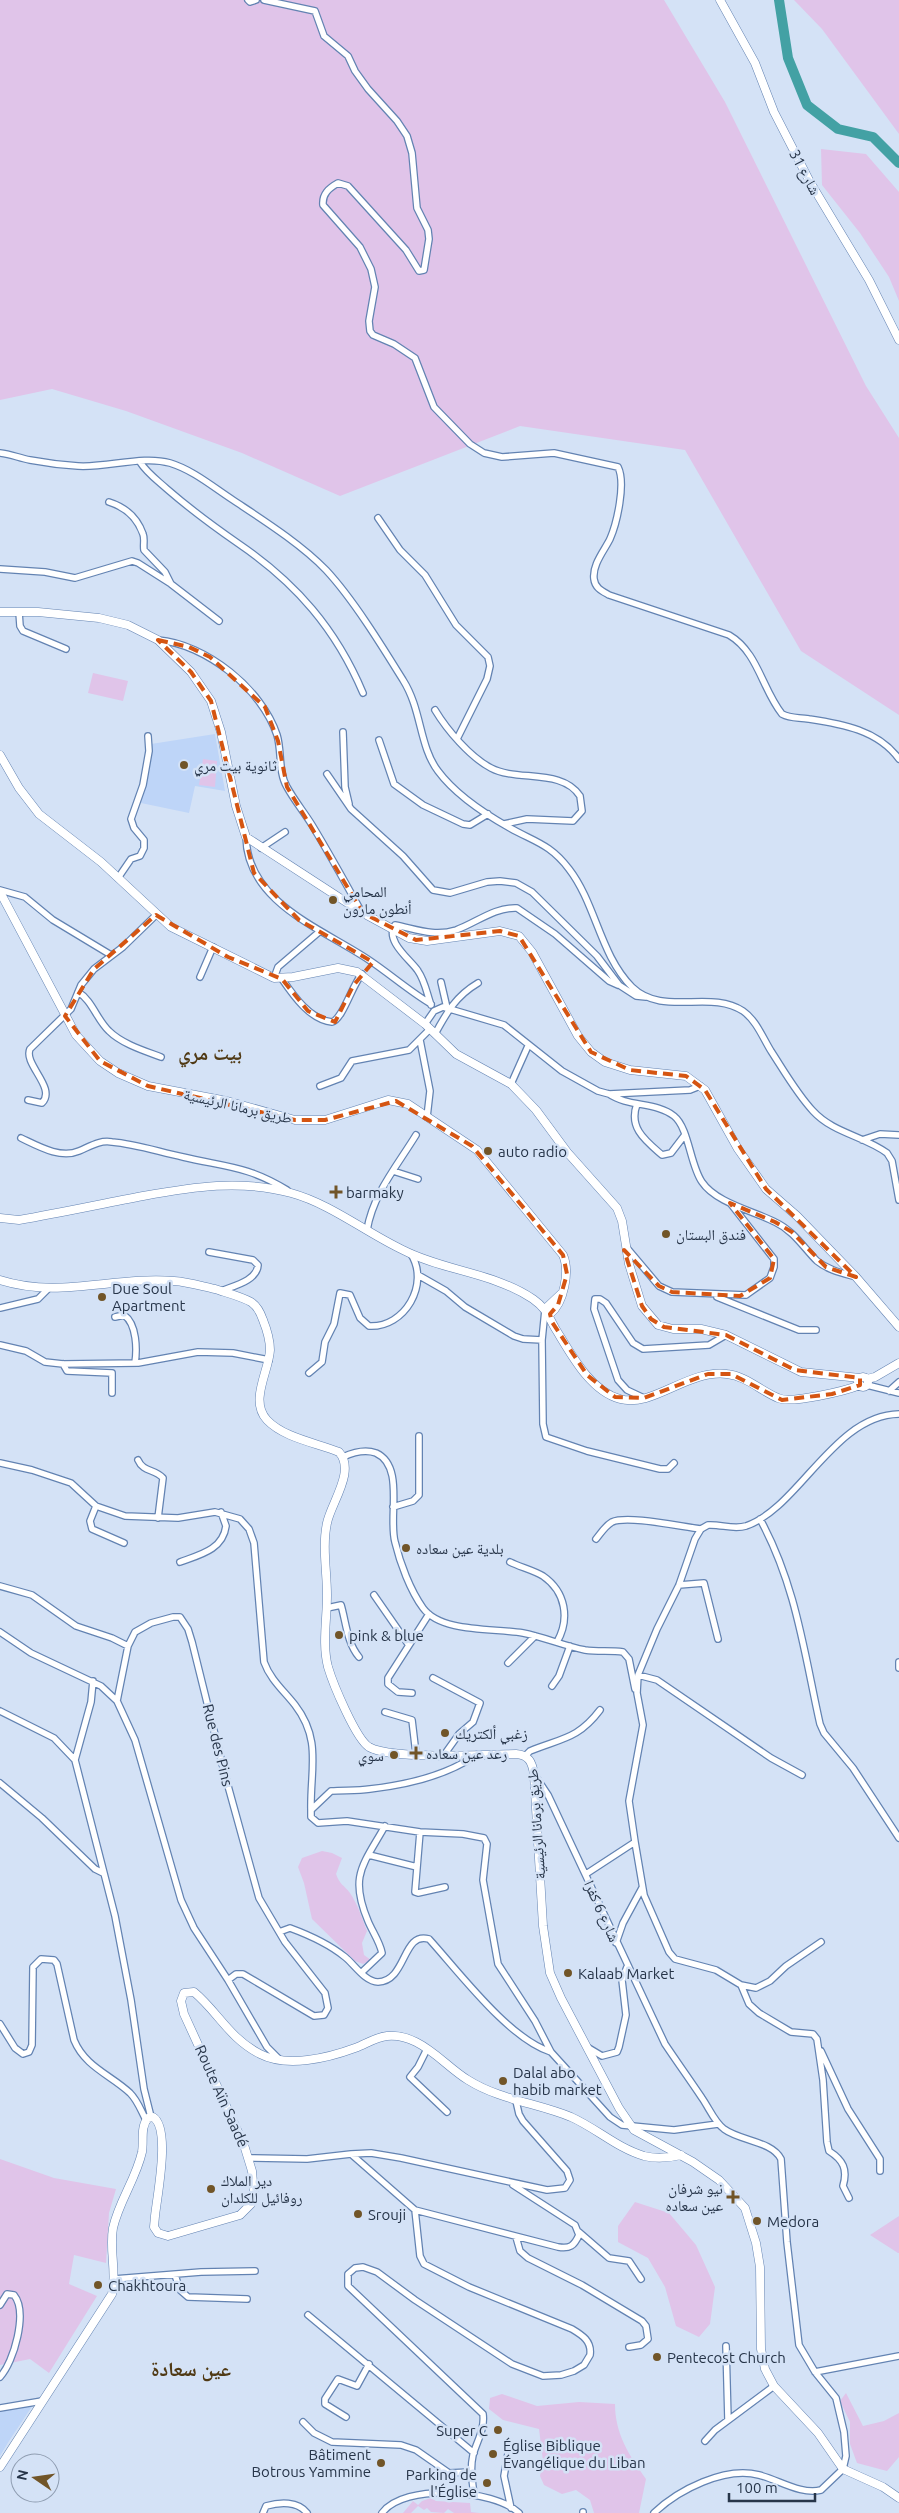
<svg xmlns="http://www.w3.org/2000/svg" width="899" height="2513" viewBox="0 0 899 2513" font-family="Ubuntu,'Noto Naskh Arabic',sans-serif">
  <rect width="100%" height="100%" fill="#d4e2f6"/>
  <!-- built -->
  <path fill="#bed5f8" d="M215 734 225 791 195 786 189 813 141 803 151 744Z
    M35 2402 9 2441 0 2456V2409Z"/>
  <!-- green -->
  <path fill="#e0c4e9" d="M0 0H664L725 102 866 386 899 438V715L801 651 685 450 520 426 340 496 242 453 126 411 52 389 0 400Z
    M794 0H899V134L822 29Z
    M821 149 866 154 899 192V301L889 277 860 233 822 185Z
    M93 673 128 681 123 701 88 693Z
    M203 759 217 761 215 787 199 785Z
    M322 1851 332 1853 342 1858 336 1874C340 1885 344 1885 350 1893 358 1905 362 1918 367 1931L362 1943 364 1955 371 1960 363 1964 355 1961 312 1919 304 1883 298 1867 302 1858Z
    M0 2159 54 2178 116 2189 109 2213 106 2263 74 2255 69 2284 97 2296 49 2373 30 2359 0 2365Z
    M635 2202 669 2213 696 2245 715 2287 710 2324 699 2337 676 2326 665 2287 648 2258 618 2242V2226Z
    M899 2216V2253H898L870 2235Z
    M846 2393 863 2426 884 2421 899 2413V2457L887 2471 857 2463 850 2444V2422L840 2401Z
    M502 2394 537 2406 579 2402 615 2404C615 2434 629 2455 646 2479L639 2513H594L590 2500 576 2490 562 2494 544 2485 540 2476 543 2461 539 2429 503 2420 489 2409 490 2398Z
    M431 2498 436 2501 470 2503 471 2512 479 2513H454L448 2509 444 2513 431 2512 427 2508 424 2510 418 2506 411 2513H403L413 2501 418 2505 422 2501Z"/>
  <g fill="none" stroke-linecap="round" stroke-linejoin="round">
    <!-- river -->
    <path stroke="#43a1a4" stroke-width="10" d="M779 0 788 58 807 105 838 129 873 137 899 163"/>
    <!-- street casing -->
    <g stroke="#6383b2" stroke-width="8">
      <path id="street" d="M248 0 250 2 256 0
        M264 0 315 11 324 36 348 56 355 71 368 89 397 121 407 136 412 153 417 208 428 230 429 239 424 270 419 271 406 250 348 186 338 183C329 188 322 194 323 205L360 247 371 269 375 287 369 321 370 331 373 335 394 344 415 358 434 407 470 444 484 453 502 457 554 453 618 467C626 483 617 523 610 539 604 551 592 565 594 579 595 588 602 591 609 595L729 635C758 652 762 689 782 714 791 719 799 717 809 719 842 724 878 730 899 759
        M0 453C11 454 19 458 30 460 46 463 62 465 78 466 107 468 143 455 170 463 193 470 213 487 233 500 263 520 301 544 326 570 353 599 382 646 403 680 422 710 419 746 438 771 455 794 485 814 510 828 535 842 550 844 569 869 596 904 600 955 632 987 663 1017 710 989 743 1011 756 1020 763 1038 771 1051 784 1071 797 1094 813 1111 833 1133 864 1136 887 1153L892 1161 899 1200
        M140 462C147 473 157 480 167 489 190 509 213 526 239 544 296 583 336 629 363 693
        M378 518 400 550 425 575 456 625 488 657 490 666 487 679 457 739
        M0 569 45 572 75 578 132 561 138 563 171 584 165 572 144 550C143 545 145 539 143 534 137 517 125 507 109 502
        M171 584 219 621
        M19 612 20 626 23 631 66 649
        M158 640C206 644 262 689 277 735 282 751 278 772 287 787 294 800 304 812 312 825 329 853 345 882 361 911
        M435 710C447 730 470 757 491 768 517 782 562 768 580 796L582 811 573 821 527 819 504 824
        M343 732 345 787 349 804
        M379 740 394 784 423 805 463 824 470 825 488 814
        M327 774 351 809 403 856 433 890 450 893 487 882 500 881 516 883 532 892 597 956 619 985 636 996 646 997
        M246 837C247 903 323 929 369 960 390 974 409 991 431 1004
        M261 848 285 832
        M118 878 131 859 140 856 144 848V840L134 828 131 819 143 785 149 751 148 736
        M0 890 25 897 53 920 111 955
        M200 977 213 947
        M274 978 278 967 319 932
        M282 979C293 995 310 1020 332 1022 343 1019 352 985 362 974
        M441 982 447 1008
        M78 992C92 1000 97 1020 109 1031 122 1044 145 1051 161 1057
        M431 1005C427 994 425 981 418 971 412 961 384 941 395 925 416 929 434 937 456 930 476 923 494 907 517 908L555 934 609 981 618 985
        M425 1024 434 1011 443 1007 504 1025 562 1071 598 1091 609 1094 690 1090 700 1086
        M435 1034C447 1012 456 996 478 983
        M420 1040 430 1091 427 1117
        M511 1084 528 1046
        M320 1086 341 1078 352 1061 409 1050 430 1029
        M609 1094C628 1107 657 1102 674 1116 689 1128 690 1165 702 1182 716 1203 754 1211 775 1222 794 1231 803 1247 817 1261 828 1270 842 1273 856 1277
        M28 1100 42 1103C57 1088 23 1064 30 1049L71 1009 81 985 94 969 123 947 156 915
        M637 1104C628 1128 646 1141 662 1155L671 1153 684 1136
        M21 1138C38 1146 60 1159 79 1151 91 1146 99 1140 112 1142 136 1144 159 1152 183 1157 226 1167 248 1166 287 1190
        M862 1140 880 1134 899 1135
        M393 1171 418 1179
        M367 1230C373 1194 397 1166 416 1135
        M627 1248 659 1286 672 1292 746 1295 770 1278 774 1267V1259L731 1204
        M209 1252 253 1260 258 1265C257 1281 233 1286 221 1291
        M418 1275 446 1291 465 1307 514 1336 523 1339 542 1340
        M717 1297 799 1330H816
        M0 1308 38 1299 48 1289
        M545 1310 542 1340 543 1424 546 1437 587 1451 660 1469H668L674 1463
        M115 1317 124 1315C137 1324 137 1350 135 1363
        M0 1345 26 1351 45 1362 63 1364 138 1363 198 1352 233 1353 269 1360
        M63 1364 67 1371 112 1373V1393
        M309 1373 322 1362 325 1342 334 1324 340 1293 350 1295 360 1318 369 1326C405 1328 430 1284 411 1254
        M867 1385 899 1393
        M889 1391 899 1382
        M644 1398 627 1390 618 1380 594 1309 595 1299H600L606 1303 633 1343 643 1349 709 1345 726 1335
        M343 1457C354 1452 365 1449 376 1453 405 1466 388 1517 395 1542 400 1563 410 1590 423 1608 441 1633 495 1628 523 1633 544 1637 564 1646 585 1650 598 1652 611 1650 623 1652L629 1659 635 1689
        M138 1460C143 1472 155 1469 163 1478L158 1518
        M0 1463 32 1470 71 1483 96 1506 125 1516 178 1518 215 1512 240 1519 249 1529 254 1543 264 1662C270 1679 284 1691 295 1705 322 1740 310 1770 311 1810
        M96 1506 90 1521 92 1529 124 1543
        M393 1507 413 1501 419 1495V1436
        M760 1519C796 1585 804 1652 820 1724L824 1733 853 1768 899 1838
        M596 1539C601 1533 605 1526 612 1522 628 1515 682 1527 701 1529
        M180 1562C199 1555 223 1550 226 1526L221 1512
        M510 1562C520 1567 533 1570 543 1576 566 1592 570 1619 557 1642
        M679 1585 704 1583 718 1639
        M0 1586 32 1595 76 1626 112 1638 128 1646
        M374 1595 408 1644
        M327 1608 341 1605C346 1622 347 1643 359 1657
        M0 1632 31 1653 101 1686 117 1701 135 1740 181 1900 194 1928 228 1980 267 2047 278 2058
        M899 1662V1668
        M508 1663 535 1636
        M638 1675 657 1680 771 1758 802 1775
        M433 1678 480 1703 473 1722 459 1734 444 1755
        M552 1686 559 1676 570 1646
        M412 1693 398 1692 388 1684V1678L429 1614
        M117 1701 128 1646 135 1632 151 1623 173 1617H180L188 1629 192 1642 225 1775 259 1898 285 1942 325 1993 328 2008 324 2015 314 2016 243 1974H236L228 1980
        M0 1711 54 1738 75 1760 115 1916 131 2000 144 2089 151 2117
        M385 1712 412 1720 416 1754
        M476 1755C446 1776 405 1785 370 1789 357 1791 344 1790 331 1791L311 1810V1817L318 1823 347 1821 420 1832 463 1834 484 1838 487 1844 483 1880 498 1964 535 2021 551 2052 610 2117 622 2125 674 2130 718 2124
        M525 1756 530 1751C562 1738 578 1739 600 1710
        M75 1760 91 1702 93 1681
        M534 1774 548 1795 665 2044C677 2062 690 2080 702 2098 709 2108 715 2123 724 2129 740 2141 772 2141 781 2159L787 2242 799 2345 815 2372 836 2398 844 2432 846 2456 843 2469 821 2490C801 2495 779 2480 759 2475 725 2466 678 2490 654 2513
        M0 1783 42 1818 95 1869 103 1873
        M420 1832 415 1892 418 1893 445 1887
        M635 1842 644 1895 669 1952 675 1959 716 1970 741 1985 756 1988 770 1981 786 1966 821 1942
        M369 1855 417 1867
        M586 1874 635 1842 629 1801 643 1725 637 1693 638 1675 657 1629 679 1585 695 1539 701 1529 708 1525C721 1524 733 1530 746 1526 799 1508 834 1415 899 1414
        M279 1932 290 1928C309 1935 329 1944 345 1957 354 1964 365 1982 378 1982 407 1981 402 1931 429 1939 459 1972 509 2039 551 2052
        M616 1943 623 1923 642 1888
        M362 1972 382 1953C380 1942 372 1931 368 1921 349 1876 363 1865 385 1826
        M741 1985 749 2004 759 2013 791 2032 813 2034 817 2039 823 2080 827 2142 829 2151C843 2160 848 2169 843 2186L849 2198
        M0 2024 15 2048 23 2054 29 2052 32 2045 33 1967 41 1959 54 1960 57 1964 74 2040C85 2067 111 2075 130 2093 138 2101 141 2111 146 2120
        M587 2047 602 2056 617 2052 619 2047 626 2015 622 1980 627 1967
        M427 2049 418 2067 410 2077 447 2112
        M821 2051 848 2109 880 2159V2171
        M351 2154 371 2153 401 2158 547 2190 565 2188 570 2180 567 2171 523 2121 519 2114 516 2101
        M249 2158 307 2159 351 2154 415 2210 420 2256 424 2264 469 2287 572 2329C582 2335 592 2341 590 2355L584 2365 574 2371 561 2375 543 2376 512 2364 415 2300 377 2272 363 2267 355 2268 348 2274V2286L483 2414C485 2429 477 2441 473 2455 470 2469 472 2480 474 2494
        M415 2210 558 2247C570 2249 574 2246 579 2235L575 2225 513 2185
        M579 2232 609 2258 629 2261 641 2279
        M516 2237 520 2251 528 2258 582 2285 642 2321 646 2326 648 2339 641 2345 629 2347
        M175 2275 180 2290 188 2297 247 2299
        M114 2279 201 2272 255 2271
        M0 2305 7 2294 14 2295C28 2312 14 2362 0 2377
        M308 2315 474 2453
        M726 2346 728 2420
        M815 2372 899 2356
        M0 2408 42 2401
        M346 2417 325 2404V2399L338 2379 357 2386 369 2364
        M303 2422 314 2433 332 2442 401 2445 416 2450 449 2473 470 2472
        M705 2441 715 2430 774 2386
        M509 2448 504 2476 511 2508
        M583 2512V2513
        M263 2513 266 2506C280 2502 298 2501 307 2513
        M382 2513C404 2483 494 2489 519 2513"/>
    </g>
    <!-- secondary casing -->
    <g stroke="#6383b2" stroke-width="9">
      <path id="secondary" d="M720 0 755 63 774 112 810 182 869 280 899 340
        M0 612H38L99 618 128 625 158 640 191 672 211 701 221 732 236 806 246 837 363 913 409 938 427 941 500 931 519 936 532 952 578 1036 591 1052 605 1062 630 1070 686 1076 705 1090 738 1149 766 1189 797 1216 856 1277 899 1327
        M0 755 19 788 39 814 101 862 171 927 274 978 293 977 338 968 357 972 425 1024 456 1054 511 1084 536 1110 567 1152 617 1208 622 1221 629 1264 642 1306 658 1325 673 1329H701L726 1335 801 1372 860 1378
        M0 892 76 1035 100 1061 118 1073 148 1086 227 1101 295 1120H325L388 1100 408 1104 477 1150 563 1255C570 1271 564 1303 550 1314
        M0 1218 19 1220C60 1213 101 1204 143 1196 193 1187 240 1179 291 1193 331 1204 365 1232 403 1250 444 1271 492 1272 533 1299 547 1309 548 1316 555 1328 571 1354 590 1391 620 1399 653 1408 688 1369 727 1374 746 1376 761 1391 778 1398 791 1404 845 1391 860 1385
        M0 1280C59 1299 115 1276 174 1281 188 1282 201 1286 215 1289 227 1293 240 1296 251 1302 257 1306 261 1314 263 1320 267 1330 270 1340 270 1350 269 1371 249 1401 267 1420 284 1438 317 1443 339 1452 356 1471 331 1503 327 1523 322 1546 327 1572 327 1595 327 1619 322 1644 328 1667 333 1684 356 1739 369 1747 392 1760 487 1755 516 1754 529 1755 532 1762 534 1774L543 1926 550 1973 561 1998 619 2108 634 2130 693 2162 719 2180 745 2208 756 2243 760 2267 761 2349 765 2369 774 2386 818 2433 843 2469 883 2487 899 2498
        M545 1309 561 1294
        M858 1382a5 5 0 1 1 10 0a5 5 0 1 1-10 0Z
        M867 1379 875 1377 899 1363
        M0 2467 112 2294C117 2272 109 2250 113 2228 119 2201 136 2179 142 2152 144 2141 140 2127 148 2118L153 2117C171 2128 157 2196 155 2216L154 2227 158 2233 168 2236 240 2215 251 2204 254 2194 252 2171 244 2145 184 2014 181 2001 184 1993 194 1992C218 2012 229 2038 260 2054 287 2068 328 2058 355 2048 366 2044 376 2037 387 2036 397 2035 408 2038 416 2042 436 2052 450 2069 468 2080 500 2100 537 2103 571 2117 596 2128 617 2148 644 2156 656 2159 669 2158 681 2155"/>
    </g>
    <!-- street -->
    <use href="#street" stroke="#fff" stroke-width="5.5"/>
    <!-- secondary -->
    <use href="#secondary" stroke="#fff" stroke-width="8"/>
  </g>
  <!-- marked area -->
  <path fill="none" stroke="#d55512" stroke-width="4" stroke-dasharray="10 6" stroke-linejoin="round" d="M158 640 189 647 210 657 265 707 278 741 287 787 363 913 416 940 500 931 519 936 591 1052 630 1070 686 1076 705 1090 766 1189 856 1277 826 1267 792 1232 775 1222 730 1203 774 1259 770 1278 740 1296 672 1292 659 1286 624 1250 642 1306 651 1319 664 1327 726 1335 795 1370 860 1378V1385L832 1394 782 1400 731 1374H708L644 1398 615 1397 587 1375 552 1322 550 1314 558 1305 567 1274 563 1255 472 1146 396 1101 325 1120H295L148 1086 100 1061 65 1016 94 969 156 915 228 957 282 979 308 1011 335 1022 353 986 373 962 299 920 254 873 211 701 191 672Z"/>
  <!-- markers -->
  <g fill="#715528" stroke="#d4e2f6" stroke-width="2">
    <circle cx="184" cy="765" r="5"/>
    <circle cx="333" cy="900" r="5"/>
    <circle cx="488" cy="1151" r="5"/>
    <path d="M333.5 1184.5h5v5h5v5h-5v5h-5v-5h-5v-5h5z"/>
    <circle cx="666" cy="1234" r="5"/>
    <circle cx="102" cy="1297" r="5"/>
    <circle cx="406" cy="1548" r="5"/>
    <circle cx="339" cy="1635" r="5"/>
    <circle cx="445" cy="1733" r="5"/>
    <path d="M413.5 1745.5h5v5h5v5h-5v5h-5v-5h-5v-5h5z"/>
    <circle cx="394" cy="1755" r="5"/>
    <circle cx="568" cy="1973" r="5"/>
    <circle cx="503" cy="2081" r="5"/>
    <circle cx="211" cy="2189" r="5"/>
    <path d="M730.5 2189.5h5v5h5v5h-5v5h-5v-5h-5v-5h5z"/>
    <circle cx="358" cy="2214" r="5"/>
    <circle cx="757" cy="2221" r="5"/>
    <circle cx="98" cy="2285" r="5"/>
    <circle cx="657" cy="2357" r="5"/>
    <circle cx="498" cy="2430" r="5"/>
    <circle cx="493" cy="2454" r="5"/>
    <circle cx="381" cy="2463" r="5"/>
    <circle cx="487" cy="2483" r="5"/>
  </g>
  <g text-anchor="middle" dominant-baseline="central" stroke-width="5" stroke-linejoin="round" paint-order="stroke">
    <!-- street labels -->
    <g font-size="15" fill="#273549" stroke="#d4e2f6">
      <text transform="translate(805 172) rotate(62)">شارع 31</text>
      <text transform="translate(238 1106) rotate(13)">طريق برمانا الرئيسية</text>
      <text transform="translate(218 1745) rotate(76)">Rue des Pins</text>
      <text transform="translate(536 1824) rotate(-94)">طريق برمانا الرئيسية</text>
      <text transform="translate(602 1911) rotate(66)">شارع 6 كفرا</text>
      <text transform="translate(222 2096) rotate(66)">Route Aïn Saadé</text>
    </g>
    <!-- poi labels -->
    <g font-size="15" fill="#273549" stroke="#d4e2f6" text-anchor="start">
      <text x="194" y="765">ثانوية بيت مري</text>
      <text x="343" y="891">المحامي<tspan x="343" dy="17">أنطون مارون</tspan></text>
      <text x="498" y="1151">auto radio</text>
      <text x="346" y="1192">barmaky</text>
      <text x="676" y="1234">فندق البستان</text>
      <text x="112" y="1288">Due Soul<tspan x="112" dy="17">Apartment</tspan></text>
      <text x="416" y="1548">بلدية عين سعاده</text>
      <text x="349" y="1635">pink &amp; blue</text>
      <text x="455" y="1733">زغبي ألكتريك</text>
      <text x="426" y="1753">رعد عين سعاده</text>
      <text x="384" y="1755" text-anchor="end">سوي</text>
      <text x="578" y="1973">Kalaab Market</text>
      <text x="513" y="2072">Dalal abo<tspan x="513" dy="17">habib market</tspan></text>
      <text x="221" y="2180">دير الملاك<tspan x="221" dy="17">روفائيل للكلدان</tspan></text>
      <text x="723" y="2188" text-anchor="end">نيو شرفان<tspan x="723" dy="17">عين سعاده</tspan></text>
      <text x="368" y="2214">Srouji</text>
      <text x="767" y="2221">Medora</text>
      <text x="108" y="2285">Chakhtoura</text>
      <text x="667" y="2357">Pentecost Church</text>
      <text x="488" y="2430" text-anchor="end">Super C</text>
      <text x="503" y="2445">Église Biblique<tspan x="503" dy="17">Évangélique du Liban</tspan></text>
      <text x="371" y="2454" text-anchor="end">Bâtiment<tspan x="371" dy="17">Botrous Yammine</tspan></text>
      <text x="477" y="2474" text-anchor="end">Parking de<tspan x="477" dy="17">l'Église</tspan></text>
    </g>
    <!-- district labels -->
    <g font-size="20" font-weight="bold" fill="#503a15" stroke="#d4e2f6">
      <text x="210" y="1052">بيت مري</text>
      <text x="191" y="2368">عين سعادة</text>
    </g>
  </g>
  <!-- north arrow -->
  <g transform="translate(35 2478) rotate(283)"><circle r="24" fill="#d4e2f6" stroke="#8f9db1"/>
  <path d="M0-4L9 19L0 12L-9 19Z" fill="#715528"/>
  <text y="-8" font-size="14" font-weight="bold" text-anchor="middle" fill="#273549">N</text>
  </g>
  <!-- scale -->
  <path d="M729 2493v8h86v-8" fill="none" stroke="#273549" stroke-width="2.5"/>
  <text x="736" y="2493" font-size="15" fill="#273549" stroke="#d4e2f6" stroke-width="4" paint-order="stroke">100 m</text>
</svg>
